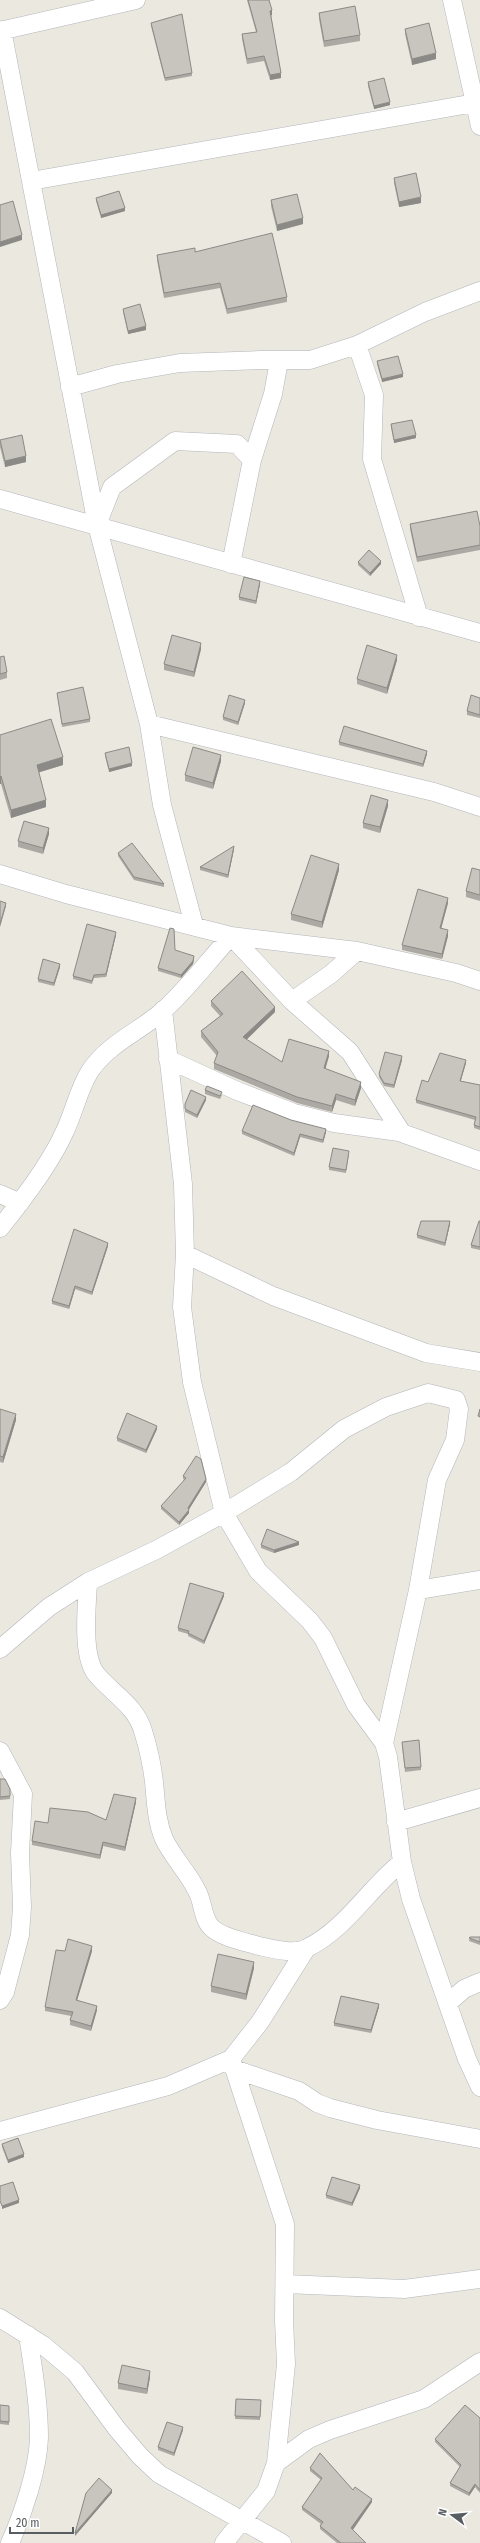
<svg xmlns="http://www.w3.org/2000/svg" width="480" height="2543" viewBox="0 0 480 2543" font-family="'Fira Sans Condensed',sans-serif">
  <rect width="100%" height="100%" fill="#ebe8e0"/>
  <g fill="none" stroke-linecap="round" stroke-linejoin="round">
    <!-- minor casing -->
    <g stroke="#b2b6ba" stroke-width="19">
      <path id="minor" d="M452 0 480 126
        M2 30 97 525 149 724 162 805 194 925
        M0 31 136 0
        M31 181 475 103
        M357 345 374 395 372 459 419 617
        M70 387 117 374 180 363 260 360H310L357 345 425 312 480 291
        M0 499 480 633
        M97 525 112 487 175 441 237 444 252 460
        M231 564 252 460 273 394 279 361
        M149 724 434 792 480 807
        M0 874 66 894 231 936 357 951
        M231 936 292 1001 331 974 357 951 456 973 480 981
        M292 1001 350 1052 402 1133
        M168 1059 235 1090 294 1113 334 1123 399 1132 480 1161
        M0 1194 20 1203
        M0 1228C21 1202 51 1162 64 1133 74 1113 78 1090 90 1071 109 1043 139 1032 164 1010 188 988 209 960 231 936
        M185 1254 273 1296 426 1353 480 1362
        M88 1582C87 1606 81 1657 97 1675 113 1694 136 1706 143 1731 148 1747 152 1764 154 1782 156 1801 156 1820 164 1839 173 1858 189 1873 198 1893 203 1903 203 1919 211 1927 220 1937 246 1942 259 1946 273 1949 294 1955 307 1948 346 1929 369 1888 402 1862L388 1757 384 1743 356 1705 323 1638 310 1621 258 1571 224 1513 192 1382 182 1307 185 1254 183 1184 163 1010
        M418 1590 480 1580
        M0 1649 49 1607 88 1582 156 1550 224 1513 291 1472 344 1429 386 1407 428 1393 456 1400 459 1409 455 1440 437 1480 418 1590 384 1743
        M0 1751 23 1794 20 1853 22 1907 20 1935 5 1992 0 2000
        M396 1822 480 1798
        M402 1862 411 1899 467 2059 480 2087
        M448 2003 464 1989 480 1982
        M234 2069 299 2091 317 2103 330 2108 377 2120 480 2139
        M0 2131 168 2086 231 2059 260 2022 306 1949
        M285 2284 404 2289 480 2279
        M0 2318 43 2345 75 2372 117 2429 140 2456 159 2474 282 2543
        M276 2463 309 2439 330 2430 424 2399 480 2362
        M10 2543C23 2514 38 2469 39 2438 39 2403 33 2368 28 2335
        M224 2543 266 2491 276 2463 286 2364 284 2321 285 2224 231 2059"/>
    </g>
    <!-- minor -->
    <use href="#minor" stroke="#fff" stroke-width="18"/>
  </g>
  <!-- wall -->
  <path fill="#aca9a4" d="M247 0H269L272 15H271L281 78 270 80 264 61 247 64 242 39V34L256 32Z
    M319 13 360 35V41L324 47 319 19Z
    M151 23 192 73V76L165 81 151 26Z
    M405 29 436 59 412 65 405 34Z
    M368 82 390 105 374 109 368 86Z
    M394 178 421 203 399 207 394 183Z
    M96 198 125 211 101 218 96 201Z
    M271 200 303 224 277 231 271 206Z
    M195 252 287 297V302L227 314 220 288 164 298 157 260V255Z
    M123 309 146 330 128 334 123 312Z
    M377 361 403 377 382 382 377 364Z
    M391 424 416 438 394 443 391 427Z
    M0 440 26 462 5 467 0 447Z
    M410 524 480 526V550L417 562 410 529Z
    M358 562 381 564 370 576 358 565Z
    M260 584 256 604 239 600V597Z
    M201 649 194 677 164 670V664Z
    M0 657 7 672V678L0 680Z
    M397 660 387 694 357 684V679Z
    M57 693 90 719V722L62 727Z
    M480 698V718L467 715V711Z
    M245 703 238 725 223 720V717Z
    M0 735 63 765 39 772 46 807 11 818 1 784Z
    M339 742 427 754 423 767 339 745Z
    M105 753 132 766 109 772 105 756Z
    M221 761 213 789 185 781V775Z
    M388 806 380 833 363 828V823Z
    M49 834 43 854 18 847V841Z
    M234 849 228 878 200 870V867Z
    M118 853 164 884V887L134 880 118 856Z
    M339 870 322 928 291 920V914Z
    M480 870V901L466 897V891Z
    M448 903 441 928 448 936 442 959 402 950V945Z
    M116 935 106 977 94 978 92 984 73 979V976Z
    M175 950 194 959 193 964 181 978 158 971V968Z
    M60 967 54 986 38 982V979Z
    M211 1001 275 1012 246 1040 282 1062 329 1056 325 1069 361 1088 355 1106 336 1100 332 1112 297 1103 214 1069V1063L217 1056 201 1037V1031L220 1016 211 1006Z
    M402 1060 394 1088 384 1086 379 1077V1074Z
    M466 1063 460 1081 480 1085V1130L474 1128V1125L475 1120 416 1103V1100L428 1082Z
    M205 1090 222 1095 220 1099 205 1094Z
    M206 1100 197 1118 185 1112V1104Z
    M291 1120 326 1132 323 1143 300 1137 294 1156 242 1134V1131Z
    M349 1154 346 1173 329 1170V1167Z
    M480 1221V1250L471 1248V1245Z
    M450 1224 445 1246 417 1238V1235Z
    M108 1246 92 1295 75 1289 69 1309 52 1304V1301Z
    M0 1409 16 1420 3 1463 0 1462Z
    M157 1429 146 1453 117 1441V1438Z
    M183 1476 206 1482 189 1509V1513L179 1525 161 1509V1506L185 1480 183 1479Z
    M261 1545H299L274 1553 261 1548Z
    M224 1596 204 1644 188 1636V1634L178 1631V1628Z
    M402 1745 421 1767V1770L405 1772Z
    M0 1779 10 1789V1799L0 1800Z
    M136 1802 125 1851 103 1846 100 1859 32 1845V1841L48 1823 106 1820Z
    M470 1937H480V1945L469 1941Z
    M65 1951H92L77 2000 97 2010 91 2031 70 2025V2020L71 2016 45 2011V2007Z
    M254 1968 246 2000 211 1992V1986Z
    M379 2007 371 2033 334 2026V2023Z
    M2 2144 24 2157 8 2163 2 2147Z
    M360 2188 352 2206 326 2198V2195Z
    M150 2377 147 2394 118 2389V2383Z
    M236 2399 261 2400 260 2420 235 2419Z
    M0 2405 9 2406V2425L0 2424Z
    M480 2418V2493L475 2487 469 2496 450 2486V2483L460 2467 435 2442V2439Z
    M183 2430 174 2456 158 2450V2447Z
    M310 2468 353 2490 372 2502 353 2530 366 2543H337L320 2529V2526L321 2524 302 2510V2507L321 2480 310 2471Z"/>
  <!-- shaded-wall -->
  <path fill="#8c8a86" d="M272 10V15L270 16V11Z
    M436 53V59L412 65V59Z
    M281 73V78L270 80V75Z
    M390 102V105L374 109V106Z
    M421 197V203L399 207V202Z
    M125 208V211L101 218V215Z
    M303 218V224L277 231V225Z
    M22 235V240L0 247V242Z
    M146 326V330L128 334V331Z
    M403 374V377L382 382V379Z
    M416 435V438L394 443V440Z
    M26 456V462L5 467V461Z
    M381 561V564L370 576V573Z
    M260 581V584L256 604V601Z
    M201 643V649L194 677V672Z
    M397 655V660L387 694V688Z
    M245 700V703L238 725V722Z
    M427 751V754L423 767V764Z
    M221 755V761L213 789V783Z
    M63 757V765L37 773V765Z
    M132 763V766L109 772V769Z
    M1 776V784H0V777Z
    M46 800V807L11 818V810Z
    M388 800V806L380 833V827Z
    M49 828V834L43 854V848Z
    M234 846V849L228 878V875Z
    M339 864V870L322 928V922Z
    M448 898V903L440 933V928Z
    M6 903V906L0 927V924Z
    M448 930V936L442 959V954Z
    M116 932V935L106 977V974Z
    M194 956V959L193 964 181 978V975Z
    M60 964V967L54 986V983Z
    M275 1007V1012L243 1043V1037Z
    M329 1051V1056L324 1074V1068Z
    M402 1056V1060L394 1088V1085Z
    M466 1060V1063L460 1084V1081Z
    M361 1082V1088L355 1106V1100Z
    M336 1094V1100L332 1112V1106Z
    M206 1097V1100L197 1118V1115Z
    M326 1129V1132L323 1143V1140Z
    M300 1134V1137L294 1156V1153Z
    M450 1221V1224L445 1246V1243Z
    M108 1243V1246L92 1295V1292Z
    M75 1286V1289L69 1309V1306Z
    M16 1414V1420L3 1463V1457Z
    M157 1426V1429L146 1453V1450Z
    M206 1479V1482L188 1511V1508Z
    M189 1510V1513L179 1525V1522Z
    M299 1542V1545L274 1553V1550Z
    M224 1593V1596L204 1644V1641Z
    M136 1798V1802L125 1851V1847Z
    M103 1842V1846L100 1859V1855Z
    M92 1946V1951L76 2004V2000Z
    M254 1962V1968L246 2000V1994Z
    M379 2004V2007L371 2033V2030Z
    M97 2006V2010L91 2031V2026Z
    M24 2154V2157L8 2163V2160Z
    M360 2185V2188L352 2206V2203Z
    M19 2200V2203L2 2209V2206Z
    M150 2371V2377L147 2394V2389Z
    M183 2427V2430L174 2456V2453Z
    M475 2484V2487L469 2496V2493Z
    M112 2490V2493L75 2536V2533Z
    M372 2499V2502L351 2532V2528Z"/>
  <!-- building -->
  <path fill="#c8c5bf" stroke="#8c8a86" d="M248 0H269L272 10 270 11 281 73 270 75 264 56 247 59 242 34 257 32Z
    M355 6 360 35 324 41 319 13Z
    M182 14 192 73 165 78 151 23Z
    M429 23 436 53 412 59 405 29Z
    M384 78 390 102 374 106 368 82Z
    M416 173 421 197 399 202 394 178Z
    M119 191 125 208 101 215 96 198Z
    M297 194 303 218 277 225 271 200Z
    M13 201 22 235 0 242V205Z
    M272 233 287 297 227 309 220 283 164 293 157 255 195 248V252Z
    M140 304 146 326 128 331 123 309Z
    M398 356 403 374 382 379 377 361Z
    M412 420 416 435 394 440 391 424Z
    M22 435 26 456 5 461 0 440Z
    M477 511 480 526V545L417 557 410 524Z
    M369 550 381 561 370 573 358 562Z
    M244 577 260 581 256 601 239 597Z
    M172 635 201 643 194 672 164 664Z
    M367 645 397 655 387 688 357 679Z
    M4 656 7 672 0 674V657Z
    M83 687 90 719 62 724 57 693Z
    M229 695 245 700 238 722 223 717Z
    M471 695 480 698V715L467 711Z
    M51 719 63 757 37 765 46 800 11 810 1 776 0 777V735Z
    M344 726 427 751 423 764 339 742Z
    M129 747 132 763 109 769 105 753Z
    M193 747 221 755 213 783 185 775Z
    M371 795 388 800 380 827 363 823Z
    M24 821 49 828 43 848 18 841Z
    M132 843 164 884 134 877 118 853Z
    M234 846 228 875 200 867Z
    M311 855 339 864 322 922 291 914Z
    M472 868 480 870V895L466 891Z
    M418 889 448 898 440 928 448 930 442 954 402 945Z
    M0 901 6 903 0 924Z
    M87 924 116 932 106 974 94 975 92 981 73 976Z
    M170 928 174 929 175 950 194 956 193 961 181 975 158 968Z
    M43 959 60 964 54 983 38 979Z
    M242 971 275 1007 243 1037 282 1062 289 1039 329 1051 324 1068 361 1082 355 1100 336 1094 332 1106 297 1097 214 1063 218 1052 201 1031 223 1014 211 1001Z
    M385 1052 402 1056 394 1085 384 1083 379 1074Z
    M440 1053 466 1060 460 1081 480 1085V1127L474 1125 476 1117 416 1100 422 1080 428 1082Z
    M207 1086 222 1092 220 1096 205 1090Z
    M191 1090 206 1097 197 1115 185 1109V1104Z
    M253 1105 291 1120 326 1129 323 1140 300 1134 294 1153 242 1131Z
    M333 1148 349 1151 346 1170 329 1167Z
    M421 1221H450L445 1243 417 1235Z
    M479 1221H480V1247L471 1245Z
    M74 1229 108 1243 92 1292 75 1286 69 1306 52 1301Z
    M0 1409 16 1414 3 1457 0 1456Z
    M480 1409V1417L478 1416Z
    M127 1413 157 1426 146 1450 117 1438Z
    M196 1456 201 1459 206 1479 188 1508 189 1510 179 1522 161 1506 186 1478 183 1476Z
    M267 1529 299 1542 274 1550 261 1545Z
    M190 1583 224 1593 204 1641 188 1633 189 1631 178 1628Z
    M419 1740 421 1767 405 1768 402 1742Z
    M0 1779H5L10 1789V1796L0 1797Z
    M114 1794 136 1798 125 1847 103 1842 100 1855 32 1841 35 1821 48 1823 50 1808 88 1812 106 1820Z
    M470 1937H480V1942L469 1938Z
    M68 1939 92 1946 76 2000 97 2006 91 2026 70 2020 73 2012 45 2007 56 1950 65 1951Z
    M218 1954 254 1962 246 1994 211 1986Z
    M341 1996 379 2004 371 2030 334 2023Z
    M18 2138 24 2154 8 2160 2 2144Z
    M332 2177 360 2185 352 2203 326 2195Z
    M13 2182 19 2200 2 2206 0 2201V2186Z
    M122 2365 150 2371 147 2389 118 2383Z
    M236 2399 261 2400 260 2417 235 2416Z
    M0 2405 9 2406V2422L0 2421Z
    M465 2405 480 2418V2490L475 2484 469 2493 450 2483 461 2465 435 2439Z
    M167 2422 183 2427 174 2453 158 2447Z
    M320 2453 353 2490 355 2487 372 2499 351 2528 366 2543H341L320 2526 323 2522 302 2507 322 2478 310 2468Z
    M99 2478 112 2490 75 2533 86 2493Z"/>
  <!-- north arrow -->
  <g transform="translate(452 2515) rotate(286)" stroke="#ffffff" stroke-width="3" paint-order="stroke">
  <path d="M0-3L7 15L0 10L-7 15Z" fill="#585d61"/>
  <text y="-6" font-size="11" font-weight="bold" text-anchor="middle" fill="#585d61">N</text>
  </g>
  <!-- scale -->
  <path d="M10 2527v6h63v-6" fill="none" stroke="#585d61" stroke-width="2"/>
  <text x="16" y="2527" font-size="12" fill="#585d61" stroke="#ffffff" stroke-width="3" paint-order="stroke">20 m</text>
</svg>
